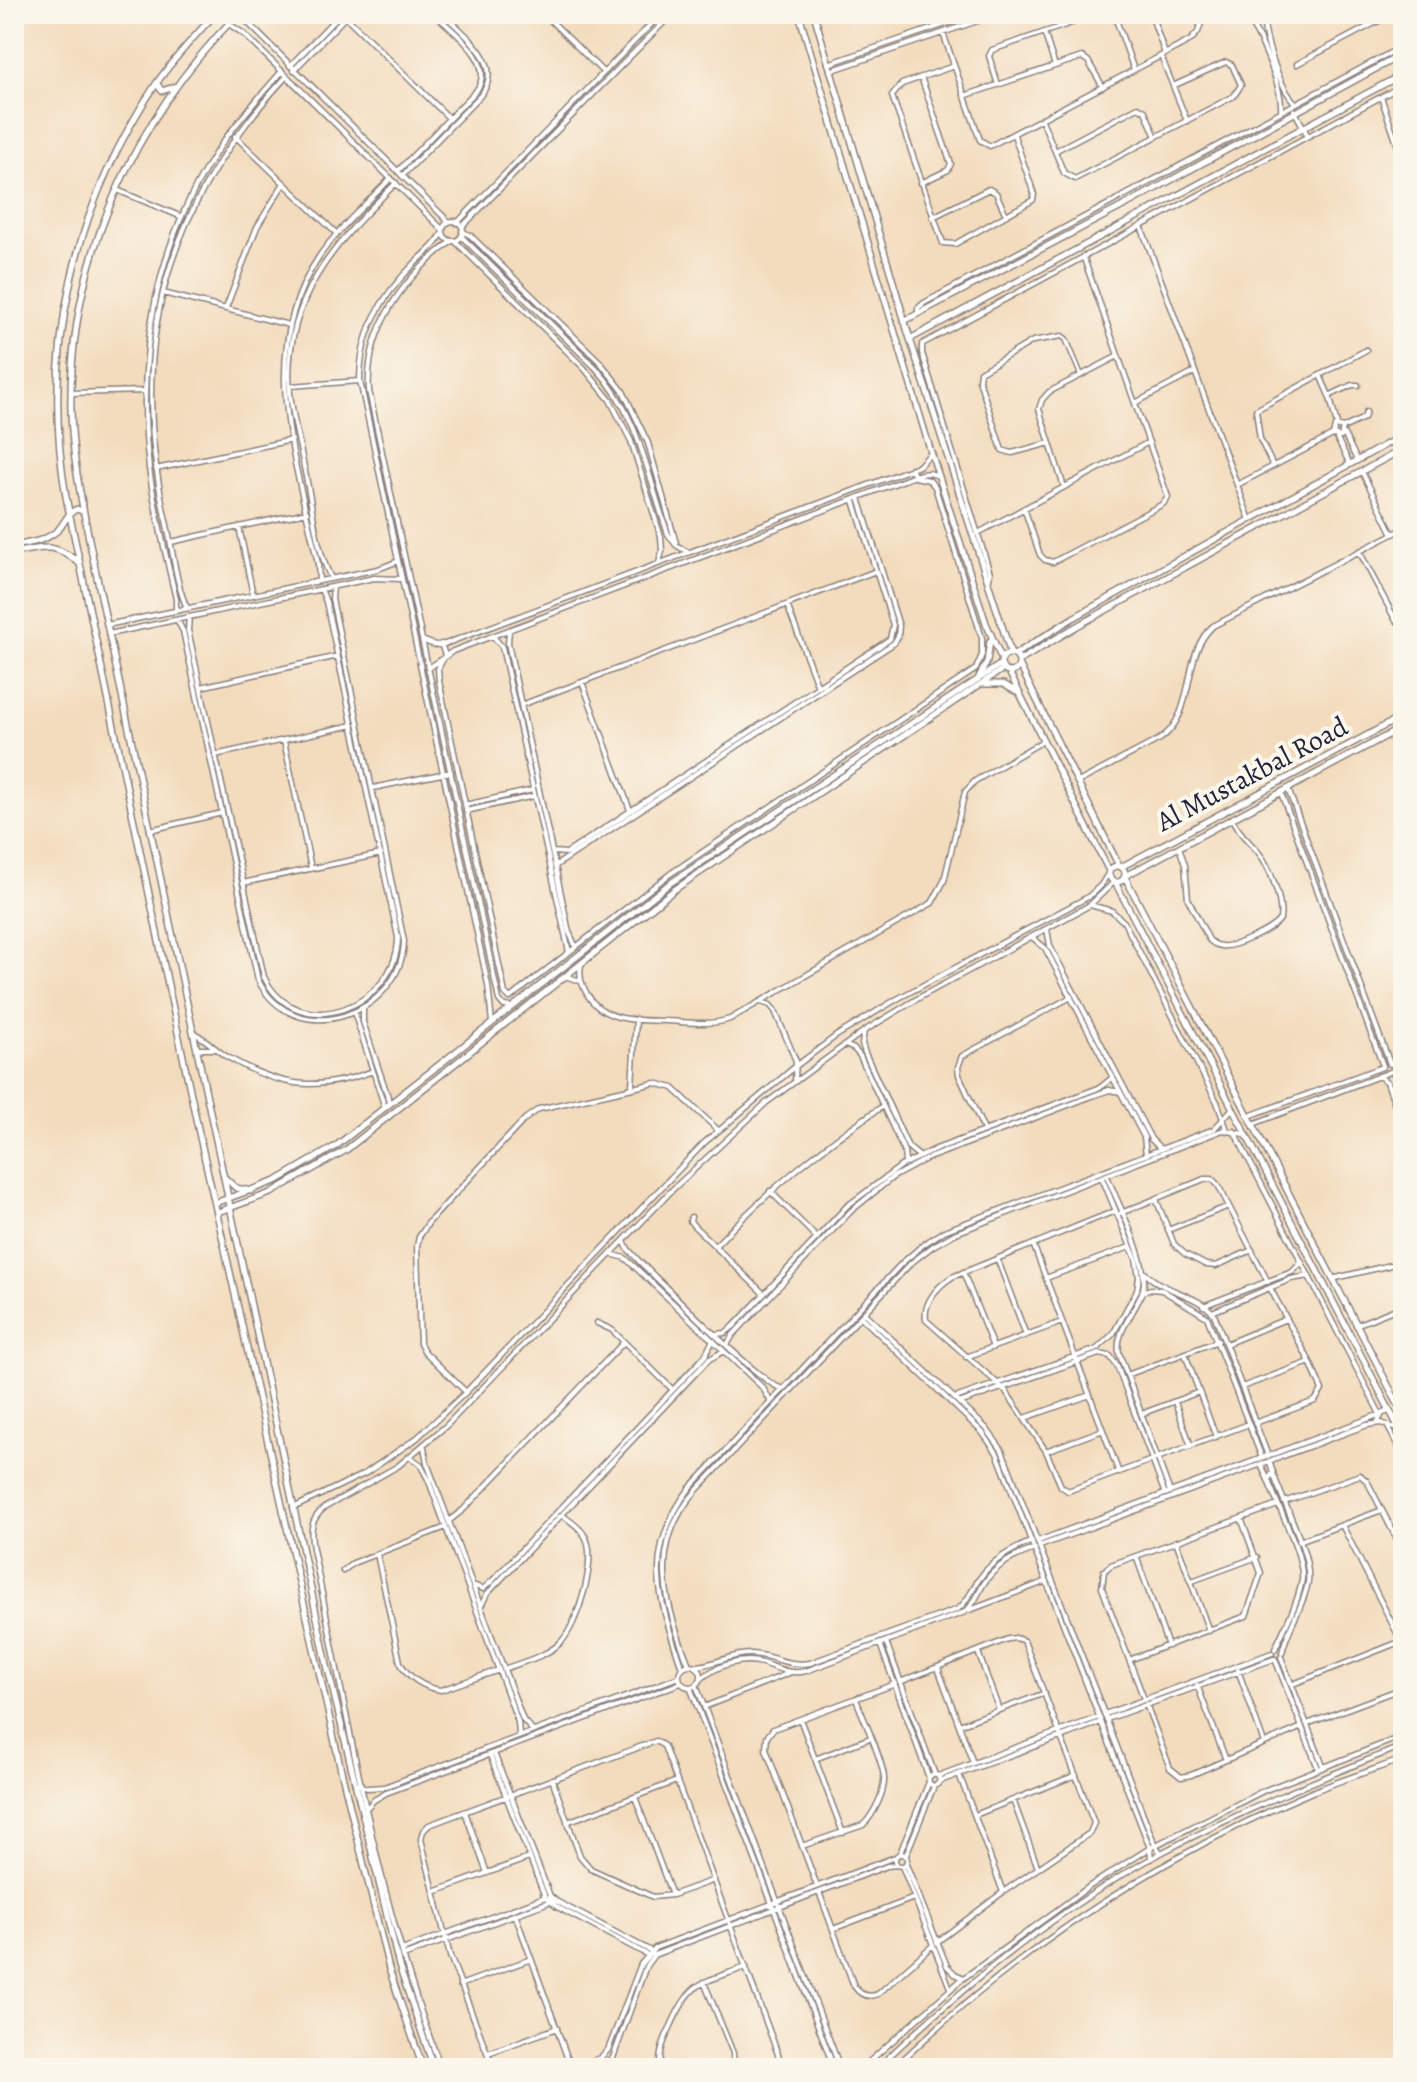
<svg xmlns="http://www.w3.org/2000/svg" width="1417" height="2082" viewBox="0 0 1417 2082" font-family="Alegreya,serif">
  <rect width="100%" height="100%" fill="#fbf7ec"/>
  <filter id="ink" filterUnits="userSpaceOnUse"><feTurbulence type="fractalNoise" baseFrequency=".0125" numOctaves="2"/><feDisplacementMap in="SourceGraphic" scale="16" xChannelSelector="R" yChannelSelector="G"/><feConvolveMatrix kernelMatrix="1 2 1 2 8 2 1 2 1" color-interpolation-filters="sRGB"/></filter>
  <filter id="wash" filterUnits="userSpaceOnUse"><feTurbulence type="fractalNoise" baseFrequency=".006" numOctaves="4" result="noise"/><feDisplacementMap in="SourceGraphic" scale="32" xChannelSelector="R" yChannelSelector="G"/><feGaussianBlur stdDeviation="1.8" result="paint"/><feColorMatrix in="noise" values="0 0 0 0 0 0 0 0 0 0 0 0 0 0 0 0 0 1.4 0 .05"/><feComposite in="paint" operator="in"/></filter>
  <g filter="url(#wash)">
    <rect width="100%" height="100%" fill="#f3dcbd"/>
  </g>
  <g filter="url(#ink)">
    <g fill="none" stroke-linecap="round" stroke-linejoin="round">
      <!-- minor casing -->
      <g stroke="#8a7f7c" stroke-width="7">
        <path id="minor" d="M239 14 449 222
          M544 14 603 72
          M857 14 862 17 874 14
          M1114 14 1134 70
          M1151 14 1165 54
          M1206 14C1234 28 1243 24 1272 14
          M1223 14 1234 17 1247 15
          M1248 14 1247 19C1261 36 1283 89 1281 111
          M1264 14C1261 32 1281 92 1296 103
          M346 17 449 118
          M229 24 244 34 443 230
          M1044 32 1055 66
          M943 33 980 140 990 146 1191 40 1198 32 1204 14
          M1161 56 1187 121
          M828 64 975 14
          M1297 64 1392 14
          M290 66 340 14
          M954 66 902 84 892 96 943 243 955 244 1033 200 1034 194 1014 135
          M294 70 348 14
          M830 71 998 14
          M998 85 989 56 992 50 1098 14
          M964 96 1082 57 1088 61 1103 87
          M1381 97 1403 161
          M1294 110 1308 136
          M1042 120 1064 173 1075 179 1234 96 1241 85 1232 65 1226 62 1173 86
          M235 136 337 234
          M1055 151 1138 107 1145 111 1156 137
          M398 171 476 91C498 62 453 32 435 14
          M402 176 480 96C507 64 465 36 444 14
          M921 183 948 170 951 164 921 77
          M117 190 182 217
          M933 217 989 189 996 193 1006 215
          M443 231a10 10 0 1 1 20 0a10 10 0 1 1-20 0Z
          M457 223 661 14
          M1141 226 1250 520
          M462 227 672 14
          M462 231 471 236 600 362 623 391 648 443 676 543
          M443 232C437 245 424 254 414 264 380 298 360 333 360 381L488 985 492 1023
          M461 236 595 367C640 415 647 475 668 534L676 545 686 551
          M452 241C404 277 365 328 369 391L499 1000 504 1006 511 1007
          M455 241 584 368 610 400 631 441 661 537 662 551 659 563
          M163 293 289 325
          M226 308 257 227 284 183
          M918 313V308L924 303 1403 46
          M1320 375 1330 398 1337 425
          M290 386 360 381
          M71 393 144 391
          M1329 396 1352 385H1358
          M1135 403 1195 372
          M1343 428 1341 437 1333 435 1335 426 1343 428 1364 418 1366 412
          M1344 434 1357 460
          M1337 439 1350 464
          M1050 443 1012 453 1002 450 979 380 980 372 1033 341 1062 336 1066 339 1081 375
          M1273 466 1260 439 1256 410 1366 350
          M156 469 292 440
          M1362 472 1393 534
          M1237 485 1333 435
          M1064 487 1039 409 1042 400 1049 392 1118 356
          M1024 508 1040 555 1045 560 1053 562 1163 504 1168 497 1083 256
          M239 527 253 595
          M978 533 1149 442
          M171 542 307 512
          M1359 551 1395 619 1403 626
          M331 578C316 549 313 509 306 477 301 450 293 421 290 393 282 299 334 245 396 183
          M319 581 318 564C296 461 255 351 320 255 340 227 367 203 391 178
          M988 584 990 573 922 353V344L1403 85
          M787 605 818 687
          M187 608C176 584 173 552 167 525 126 349 163 208 287 76
          M176 611V599C166 556 155 512 149 468 135 353 157 237 223 142 241 117 262 94 282 71
          M189 617 188 630 264 977C298 1046 398 1006 398 937L326 602 321 589
          M177 620 183 631 258 980C295 1053 402 1015 404 941L332 599 333 587
          M107 625 378 569 396 562
          M509 630 508 643 569 932 576 947
          M109 634 374 578 400 579
          M493 636 502 647 569 952
          M424 641 435 645 445 644 919 466 931 453
          M441 644 445 655 438 669 439 681 505 993 510 998 670 874 976 669 982 655V638L935 487 929 480 915 477 911 468
          M429 668 453 651 920 474 929 473 939 476
          M582 682 630 810
          M201 687 338 656
          M521 705 876 571
          M284 741 311 868
          M215 755 353 725
          M1078 782 1160 739C1198 713 1180 655 1213 626L1403 529
          M373 788 451 772
          M1288 789 1390 1064
          M1281 793 1383 1066
          M465 805 533 790
          M466 811 534 796
          M150 830 222 813
          M1179 847 1185 865 1188 899 1209 940C1214 944 1215 945 1221 946 1234 948 1273 930 1280 919 1283 901 1270 867 1259 853 1249 841 1239 834 1232 819
          M552 852 567 853 890 639 893 625 854 501
          M555 866 894 643 898 636 899 626 859 498
          M243 883 381 854
          M1090 905 1112 911 1124 922 1217 1102 1227 1130
          M1047 929 1050 946 1151 1139 1161 1149
          M1032 937 1045 948 1144 1137 1146 1155
          M581 964C579 976 581 983 587 994 604 1023 638 1020 667 1021 688 1022 710 1026 730 1019L932 903 944 881 965 792 975 781 1043 741
          M565 976 580 981
          M761 1002 770 1005 775 1011 796 1061 795 1079
          M363 1007V1022L390 1103
          M354 1012 385 1108
          M864 1031 862 1044 865 1053 908 1147 919 1156
          M194 1033C206 1039 214 1048 224 1055 278 1087 314 1093 373 1071
          M845 1045 854 1049 860 1056 904 1151 905 1162
          M197 1049H214
          M1390 1064 1403 1059
          M1379 1076 1387 1082 1403 1127
          M632 1086 636 1019
          M1249 1116 1382 1067
          M1253 1124 1403 1067
          M984 1130 959 1075 958 1067 962 1056 1071 997
          M1234 1131 1381 1416 1377 1423
          M1107 1176C1117 1202 1150 1264 1143 1289 1137 1312 1115 1329 1119 1353L1170 1492
          M770 1191 816 1237
          M1156 1199 1174 1244 1185 1254 1206 1265 1216 1266 1252 1250
          M1115 1211 952 1277C938 1286 923 1302 926 1320L1005 1390 1046 1451 1061 1486 1068 1491 1249 1424
          M1121 1213 1204 1179H1212L1218 1185 1268 1282
          M691 1217 690 1221 694 1226 764 1294
          M1168 1230 1229 1206
          M624 1241 628 1249 640 1262C661 1282 763 1386 781 1388
          M1033 1244 1119 1473
          M715 1246C769 1190 818 1149 883 1106
          M611 1254 625 1258 635 1267 763 1388 771 1402
          M997 1258 1026 1335
          M963 1272 993 1347
          M1145 1273C1164 1292 1197 1294 1214 1314L1268 1456
          M1046 1278 1130 1247
          M1332 1279 1403 1262
          M1142 1292 1151 1289 1162 1290 1207 1317 1262 1458
          M1203 1306 1292 1272 1302 1262
          M1396 1309 1403 1318
          M1212 1312 1291 1279 1309 1276
          M864 1313 986 1428 1002 1450 1155 1845 1161 1853
          M861 1317 982 1432 997 1453 1150 1848 1151 1859
          M597 1323 612 1330 672 1389
          M1356 1325 1403 1306
          M716 1334 725 1333 734 1326 847 1206 901 1166 936 1149 1101 1087 1113 1077
          M1226 1344 1286 1319
          M727 1345 733 1335 851 1211 893 1177 926 1159 1087 1098 1109 1090 1120 1092
          M1185 1354 1216 1437
          M966 1357 1062 1322
          M1127 1375 1218 1341
          M1242 1387 1310 1362
          M465 1391 425 1352 420 1344 417 1246 419 1237 429 1222 525 1119 539 1109 655 1083 673 1088 718 1130
          M955 1398 1097 1349 1113 1334 1137 1290 1139 1277 1136 1259 1102 1178
          M1175 1402 1191 1446
          M959 1403 1099 1354 1110 1356 1117 1366 1165 1494
          M1141 1414 1199 1392
          M1025 1418 1090 1395
          M1255 1423 1315 1401 1322 1390 1310 1362 1270 1288
          M1388 1427 1403 1456
          M424 1447 427 1463 523 1720 533 1731
          M1046 1451 1103 1430
          M410 1457 420 1464 428 1479 518 1722 519 1735
          M1270 1463C1278 1495 1312 1552 1308 1582 1304 1607 1287 1628 1282 1653
          M1261 1465 1268 1480
          M1273 1472 1268 1480C1277 1505 1304 1555 1302 1579 1299 1602 1284 1628 1275 1649
          M1284 1502 1360 1475 1367 1481 1403 1551
          M293 1508 366 1473 417 1438 466 1392 704 1143 796 1066 836 1036 897 999 1088 897 1101 885 1109 872
          M449 1521 464 1509 624 1342
          M1342 1525 1401 1641
          M1038 1541 1389 1411
          M1176 1541 1209 1631
          M1299 1541 1382 1510
          M1040 1546 1367 1425 1381 1423 1398 1429
          M377 1554 400 1662C407 1677 424 1688 441 1690L499 1670
          M1136 1556 1168 1646
          M343 1571 353 1563 446 1527
          M1192 1581 1257 1557
          M473 1585 483 1589 493 1580 705 1356 713 1340
          M481 1606 487 1594 708 1360 724 1351
          M970 1610 1047 1581
          M886 1642 935 1775
          M880 1644 929 1778
          M978 1652 999 1710
          M1281 1657 1323 1766
          M1275 1659 1318 1768
          M1129 1660 1246 1616 1261 1573 1241 1518
          M689 1665C665 1605 647 1545 696 1491L911 1263 933 1246 956 1233 1223 1130 1244 1134
          M679 1676a11 11 0 1 1 22 0a11 11 0 1 1-22 0Z
          M694 1666C714 1666 731 1653 752 1654 772 1655 788 1667 810 1663L958 1609C969 1601 972 1588 980 1578 993 1559 1012 1550 1032 1541
          M682 1668C659 1599 641 1552 690 1488L902 1263 924 1244 944 1231 1214 1129 1232 1109
          M938 1668 973 1763
          M504 1669C522 1662 548 1656 561 1642 578 1624 598 1559 585 1536 580 1527 570 1521 562 1515
          M1238 1670 1264 1743
          M700 1680C715 1666 741 1657 762 1663 778 1668 789 1675 806 1671L965 1612C975 1604 977 1595 983 1585 995 1565 1014 1556 1035 1549
          M900 1682 1008 1639 1016 1638 1024 1641 1094 1823 1090 1833 1003 1892 937 1942
          M1293 1684 1402 1641
          M696 1685 840 2068
          M1197 1685 1226 1760
          M690 1687 834 2068
          M1144 1699 1102 1588 1104 1571 1111 1565 1278 1505
          M1146 1704 1170 1768 1181 1777 1191 1775 1302 1727
          M704 1707 789 1673
          M1105 1714 1272 1653
          M800 1719 843 1833
          M1107 1719 1274 1659
          M1307 1724 1403 1688
          M959 1725 1045 1693
          M494 1753 550 1896 556 1901 651 1951
          M490 1755 545 1897 557 1907 646 1954
          M815 1759 870 1738
          M959 1774 1003 1892
          M928.5 1780a5.5 5.5 0 1 1 11 0a5.5 5.5 0 1 1-11 0Z
          M938 1776 1099 1717
          M552 1779 580 1856 591 1869 653 1897 672 1895 714 1880
          M940 1781 1101 1722
          M355 1783 367 1788 384 1787 679 1677
          M635 1797 672 1895
          M1013 1800 1038 1868
          M465 1812 487 1873
          M362 1813 374 1800 386 1793 681 1683
          M975 1815 1076 1775
          M567 1822 677 1781
          M802 1846 863 1825C873 1816 885 1792 884 1778 883 1760 863 1718 856 1699
          M900 1853 929 1782
          M895 1860a6 6 0 1 1 12 0a6 6 0 1 1-12 0Z
          M906 1855 934 1786
          M906 1864 947 1966 955 1974 964 1978
          M902 1866 950 1988
          M817 1886 766 1749 767 1737 773 1729 895 1684
          M434 1892 529 1858
          M819 1892 854 1986C860 1995 868 1998 878 1994L933 1945
          M515 1914 571 2068
          M833 1929 914 1898
          M402 1950 545 1897
          M403 1956 549 1902
          M704 1982 733 2053 734 2068
          M460 1985 531 1959
          M488 2053 557 2028
          M441 2068C377 1902 349 1723 313 1549 310 1532 310 1520 324 1508L398 1466 447 1425 673 1189 766 1103 864 1031 922 996 1090 905 1114 882
          M493 2068 450 1956 421 1839 423 1831 429 1825 656 1741 664 1746 783 2068
          M573 2068 600 2058 608 2050 641 1964 655 1948 895 1857
          M595 2068 607 2063 613 2058 646 1966 654 1955 887 1866 897 1865
          M660 2068C659 2052 664 2040 671 2026 692 1979 700 1984 746 1967
          M862 2068 961 1980 1090 1886 1150 1848 1263 1791 1403 1736
          M877 2068C961 1988 1060 1907 1163 1852 1241 1811 1321 1778 1403 1746
          M894 2068C1015 1951 1157 1858 1312 1792 1341 1780 1373 1770 1403 1759"/>
      </g>
      <!-- tertiary casing -->
      <g stroke="#8a7f7c" stroke-width="8">
        <path id="tertiary" d="M215 14C195 36 173 59 156 84 73 207 41 351 66 497L199 1133 341 1770 389 1969 423 2068
          M238 14C133 120 68 261 71 411 72 458 82 503 91 549L327 1665 399 1966 434 2068
          M799 14 930 449 986 623 1002 660
          M814 14 910 339 1011 654
          M157 84 162 91 174 87
          M904 321 1129 203 1403 54
          M910 339 1403 74
          M14 546C30 543 47 541 59 529 66 521 67 513 77 509L82 511
          M14 553C43 547 55 542 79 563
          M1001 663a9 9 0 1 1 18 0a9 9 0 1 1-18 0Z
          M1014 655 1073 618 1403 435
          M1019 661 1077 626 1403 449
          M1019 664 1119 866
          M1009 672 1109 871
          M979 677 987 662 990 641
          M982 684H1003L1017 692
          M1109 874a8 8 0 1 1 16 0a8 8 0 1 1-16 0Z
          M1121 867 1403 716
          M1125 876 1403 727
          M1125 877 1403 1414
          M1115 882 1403 1436
          M225 1178 236 1188 251 1191
          M215 1203 276 1181 336 1146 669 884 1001 664
          M218 1212 271 1193 346 1150 674 890 1003 669"/>
      </g>
      <!-- minor -->
      <use href="#minor" stroke="#fff" stroke-width="4"/>
      <!-- tertiary -->
      <use href="#tertiary" stroke="#fff" stroke-width="5"/>
    </g>
  </g>
  <g text-anchor="middle" dominant-baseline="central" stroke-width="8" stroke-linejoin="round" paint-order="stroke">
    <!-- street labels -->
    <g font-size="28" fill="#22223b" stroke="#fbf7ec">
      <text transform="translate(1252 774) rotate(-28)">Al Mustakbal Road</text>
    </g>
  </g>
  <!-- margin -->
  <rect width="1417" height="2082" fill="none" stroke="#fbf7ec" stroke-width="48"/>
</svg>
